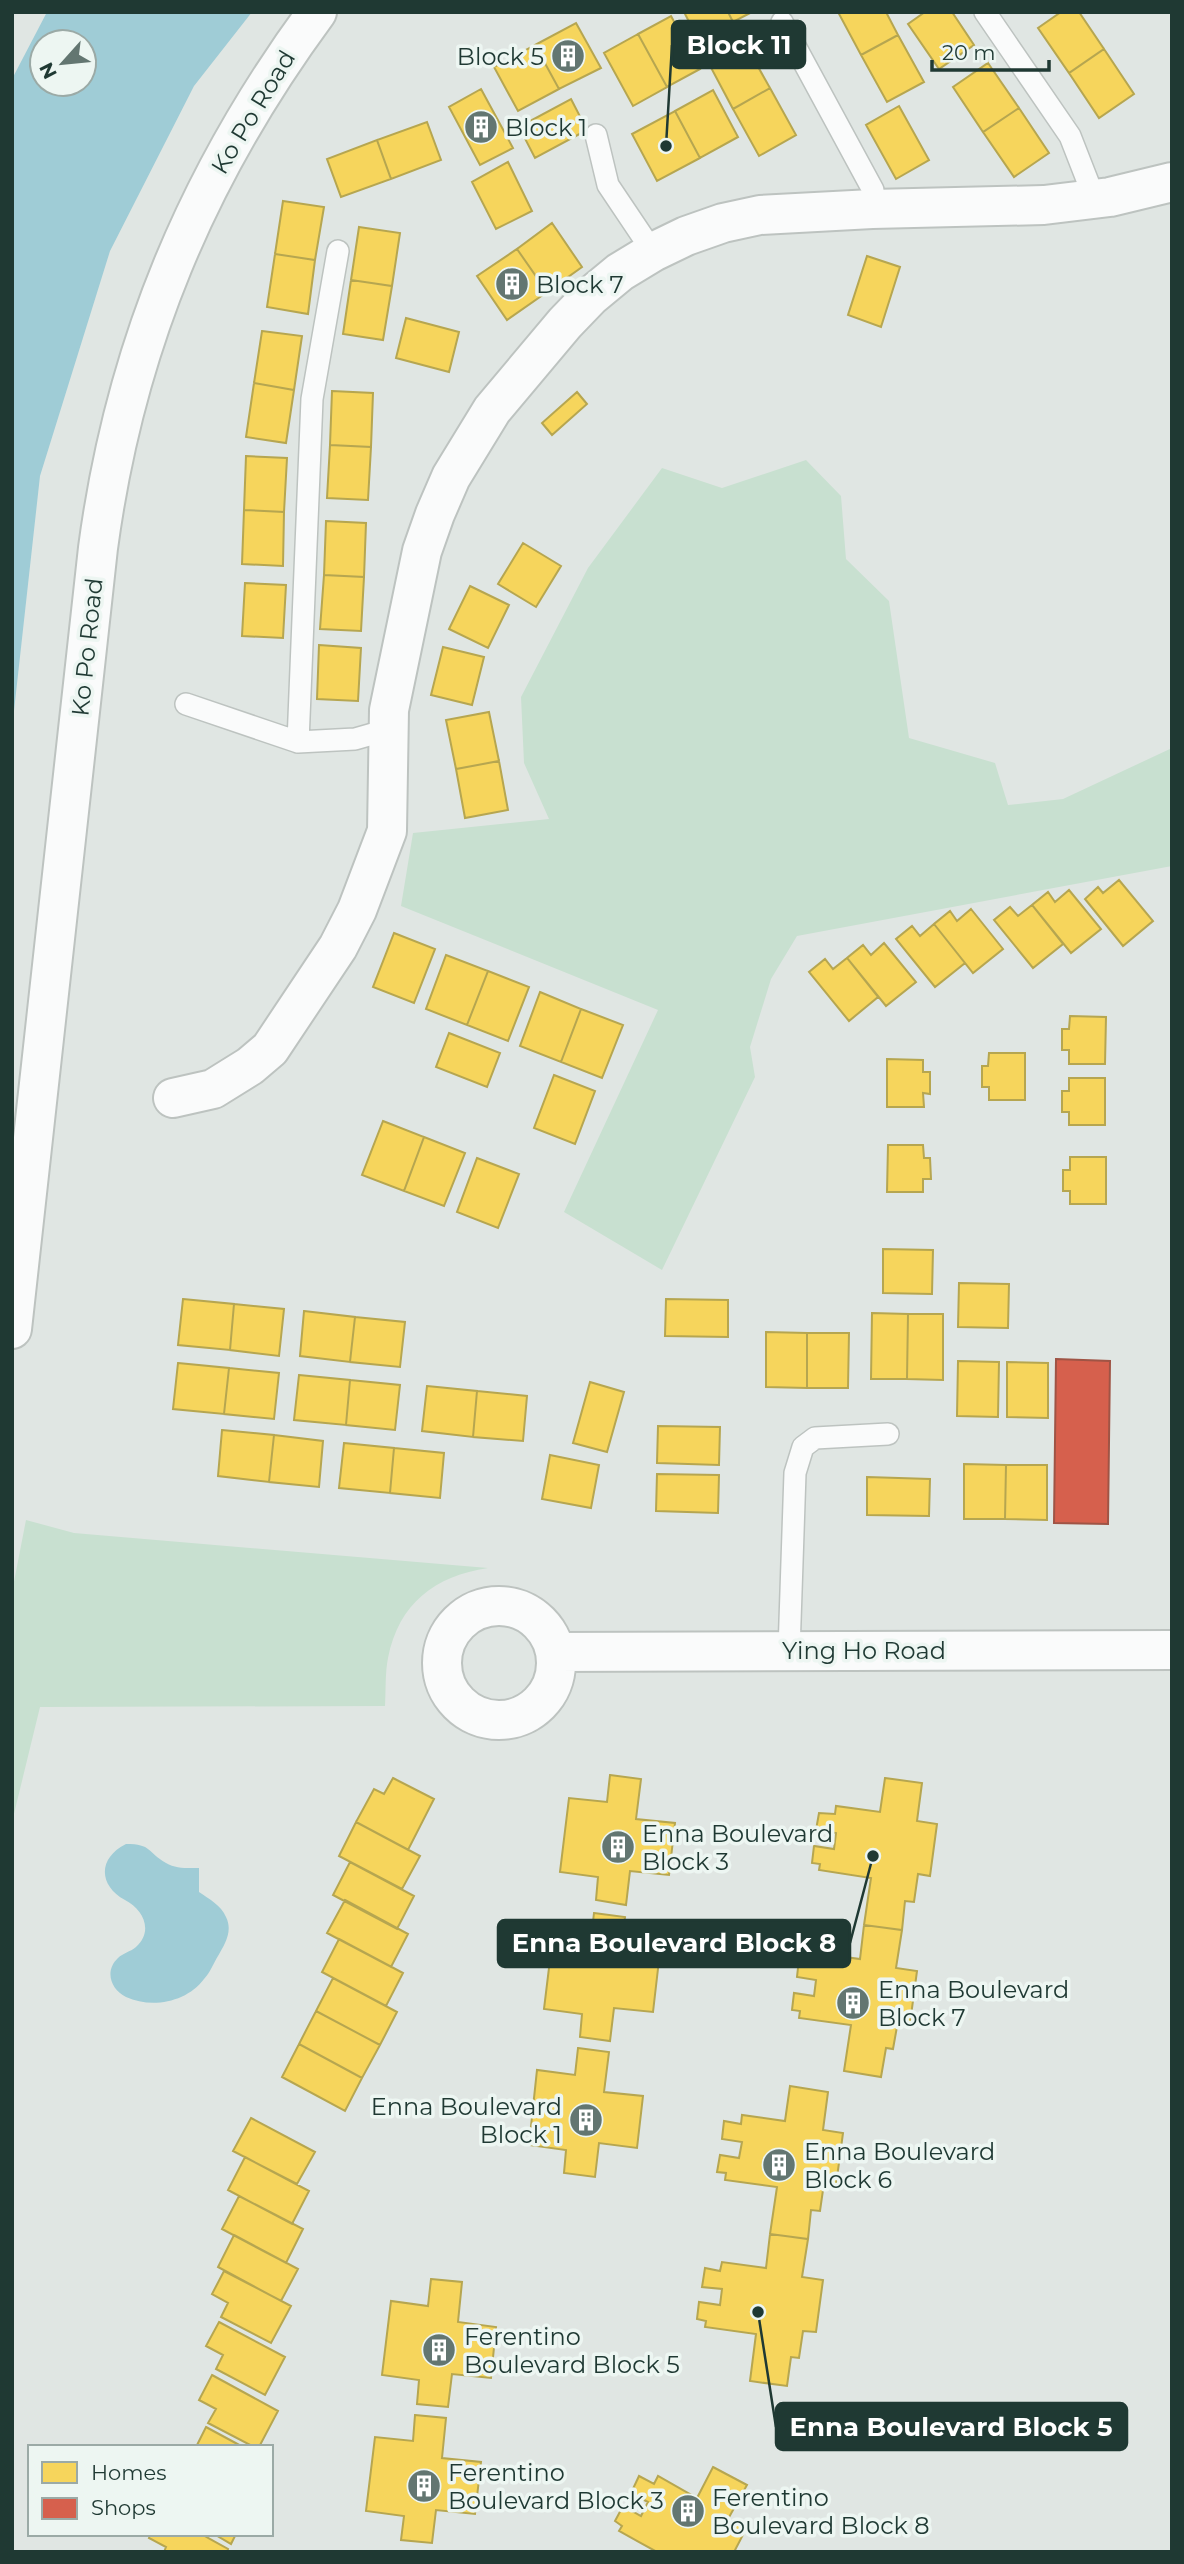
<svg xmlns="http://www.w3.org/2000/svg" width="1184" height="2564" viewBox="0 0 1184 2564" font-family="Montserrat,sans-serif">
  <rect width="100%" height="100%" fill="#e0e6e3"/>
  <!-- green -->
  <path fill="#c8e0d0" d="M806 460 841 496 846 559 889 601 909 738 995 763 1008 805 1063 799 1172 748V866L797 936 771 979 750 1047 755 1077 662 1270 564 1212 658 1010 401 906 413 833 549 819 524 763 521 697 588 568 662 468 722 488Z
    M26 1520 74 1533 488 1568C435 1576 399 1603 388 1658 385 1673 386 1690 385 1706L40 1707 12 1822V1592Z"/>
  <!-- water -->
  <path fill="#9fccd6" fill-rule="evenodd" d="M47 12H252L194 86 110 251 40 476 12 729V79ZM42 42H84V84H42Z
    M126 1844C152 1844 147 1852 166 1863 176 1869 188 1868 199 1868V1892C209 1899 221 1905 226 1917 233 1931 225 1944 218 1956 213 1964 210 1973 204 1979 187 2002 152 2009 126 1997 111 1990 104 1971 118 1958 123 1953 130 1952 136 1947 154 1931 143 1909 125 1900 98 1885 98 1858 126 1844Z"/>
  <!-- homes -->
  <path fill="#f6d55c" stroke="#b6a650" stroke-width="2" d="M684 12H728L733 22 699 41Z
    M728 12H752L733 22Z
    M838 12H886L898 35 861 55Z
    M925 12H952L974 45 939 69 908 24Z
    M1061 12H1079L1104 49 1069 73 1038 28Z
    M671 16 700 69 667 87 638 34Z
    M576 23 601 68 559 89 535 45Z
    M638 34 667 87 633 106 604 53Z
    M898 35 924 82 887 102 861 55Z
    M744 42 770 88 733 109 708 62Z
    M535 45 559 89 518 111 494 67Z
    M1104 49 1134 94 1099 118 1069 73Z
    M988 63 1019 108 983 132 953 87Z
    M770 88 796 135 759 156 733 109Z
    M481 89 513 148 480 165 449 107Z
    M713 90 738 137 700 158 675 111Z
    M571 99 587 130 535 158 519 127Z
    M899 106 929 160 896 179 866 125Z
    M1019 108 1049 153 1014 177 983 132Z
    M675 111 700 158 657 181 632 134Z
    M427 122 441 160 391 179 377 140Z
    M377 140 391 179 341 197 327 159Z
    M508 162 532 211 496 229 472 182Z
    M283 201 324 207 315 260 275 254Z
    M552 223 582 267 547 292 517 249Z
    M359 227 400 233 392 286 351 280Z
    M517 249 547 292 507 320 477 276Z
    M275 254 315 260 308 314 267 307Z
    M867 256 900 267 881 327 848 315Z
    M351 280 392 286 383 340 343 334Z
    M406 318 459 332 449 372 396 358Z
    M262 331 302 336 294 390 254 383Z
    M254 383 294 390 286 443 246 437Z
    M332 391 373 393 371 447 330 445Z
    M577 392 587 404 552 435 542 423Z
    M330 445 371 447 368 500 327 498Z
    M246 456 287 458 284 512 244 510Z
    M244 510 284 512 283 566 242 564Z
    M326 521 366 523 364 577 324 575Z
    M523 543 561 566 536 607 498 584Z
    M324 575 364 577 361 631 320 629Z
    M245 583 286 585 283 638 242 636Z
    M470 586 509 605 488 648 449 629Z
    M319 645 361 648 358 701 317 699Z
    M443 647 484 657 472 705 431 695Z
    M489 712 499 761 456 769 446 720Z
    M499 761 508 810 465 818 456 769Z
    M1119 880 1153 921 1123 946 1085 899 1098 887 1103 893Z
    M1069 890 1101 929 1071 953 1032 905 1048 892 1055 902Z
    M1032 905 1063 944 1033 968 994 920 1010 907 1018 916Z
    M971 909 1003 949 973 973 934 924 950 911 957 921Z
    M934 924 965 963 935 987 896 939 912 926 920 936Z
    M394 933 435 949 414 1003 373 987Z
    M884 943 916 982 886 1006 847 958 863 945 871 955Z
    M446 955 488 971 467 1025 426 1009Z
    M847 958 878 997 849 1021 809 972 825 959 833 969Z
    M488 971 529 987 508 1041 467 1025Z
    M540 992 581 1009 561 1062 520 1046Z
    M581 1009 623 1025 602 1078 561 1062Z
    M1070 1016 1106 1017 1105 1064H1069V1050H1062V1029H1069Z
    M449 1033 500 1053 487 1087 436 1067Z
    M989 1053H1025V1100H989V1087H982V1066H988Z
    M887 1059 923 1060V1072H930V1094L923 1093 924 1107H887Z
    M554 1075 595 1091 575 1144 534 1128Z
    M1069 1078H1105V1125H1069V1112H1062V1091H1069Z
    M383 1121 424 1137 404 1191 362 1175Z
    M424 1137 465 1153 444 1206 404 1191Z
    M888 1145H923L924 1158H930L931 1179H923V1192H887Z
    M1070 1157H1106V1204H1070V1191H1063V1170H1070Z
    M477 1158 519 1174 498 1228 457 1212Z
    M883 1249 933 1250 932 1294 883 1293Z
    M959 1283 1009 1284 1008 1328 958 1327Z
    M183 1299 234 1304 230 1350 178 1345Z
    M666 1299 728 1300V1337L665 1336Z
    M234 1304 284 1309 279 1356 230 1350Z
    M304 1311 355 1317 350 1362 300 1356Z
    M872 1313 908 1314 907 1379H871Z
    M908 1314H943V1380L907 1379Z
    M355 1317 405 1322 400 1367 350 1362Z
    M766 1332 807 1333V1388L766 1387Z
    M807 1333H849L848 1388H807Z
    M958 1361 999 1362 998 1417 957 1416Z
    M1007 1362 1048 1363V1418L1007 1417Z
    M178 1363 229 1368 224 1414 173 1409Z
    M229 1368 279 1373 274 1419 224 1414Z
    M299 1375 350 1380 346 1425 294 1420Z
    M350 1380 400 1385 395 1430 346 1425Z
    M590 1382 624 1392 607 1452 573 1443Z
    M427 1386 477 1391 473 1437 422 1431Z
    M477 1391 527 1396 523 1441 473 1437Z
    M658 1426 720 1427 719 1465 657 1463Z
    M222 1430 274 1435 269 1482 218 1476Z
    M274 1435 323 1441 319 1487 269 1482Z
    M344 1443 394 1448 390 1493 339 1488Z
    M394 1448 444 1453 440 1498 390 1493Z
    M550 1455 599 1465 591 1508 542 1499Z
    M964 1464 1006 1465 1005 1519H964Z
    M1006 1465H1047V1520L1005 1519Z
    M657 1474 719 1475 718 1513 656 1511Z
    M867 1477 930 1479 929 1516 867 1515Z
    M610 1775 641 1779 636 1819 675 1823 669 1875 630 1871 626 1905 596 1900 598 1877 560 1872 569 1798 607 1802Z
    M393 1778 434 1799 408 1850 356 1822 374 1789 384 1794Z
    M885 1778 922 1783 917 1821 937 1824 930 1876 918 1874 914 1902 905 1901 902 1930 864 1925 871 1878 819 1870 820 1864 812 1863 814 1846 834 1849 836 1833 816 1830 819 1813 835 1814 836 1806 880 1812Z
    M356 1822 420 1856 402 1889 339 1856Z
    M350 1862 414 1896 397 1929 333 1895Z
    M345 1900 408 1934 391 1967 327 1933Z
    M594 1913 625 1917 620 1956 659 1960 653 2012 614 2008 610 2041 580 2037 582 2014 544 2009 553 1935 591 1939Z
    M864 1925 902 1930 896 1968 917 1971 910 2023 898 2021 893 2049 886 2048 881 2077 844 2071 851 2025 799 2018 800 2011 792 2010 794 1993 814 1996 816 1980 797 1977 799 1959 815 1962 816 1953 860 1959Z
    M339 1939 403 1973 386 2006 322 1972Z
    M333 1978 397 2012 380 2045 316 2011Z
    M316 2011 380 2045 362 2078 299 2044Z
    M299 2044 362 2078 345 2111 282 2077Z
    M578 2048 609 2052 604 2092 643 2096 637 2148 599 2143 595 2177 564 2173 566 2150 529 2145 537 2070 575 2075Z
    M790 2086 828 2092 823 2130 843 2133 836 2185 824 2183 820 2211 811 2210 808 2239 770 2234 777 2187 725 2180 726 2173 717 2172 720 2155 739 2158 742 2142 722 2139 724 2121 741 2124 742 2115 785 2121Z
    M251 2118 315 2152 297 2184 233 2151Z
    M245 2157 309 2191 292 2224 228 2190Z
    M239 2196 303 2229 286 2263 222 2229Z
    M770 2234 808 2239 802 2277 823 2280 816 2332 803 2331 799 2358 791 2357 787 2386 750 2381 756 2334 705 2327 706 2321 697 2319 699 2302 720 2305 722 2289 702 2287 705 2268 720 2271 722 2262 766 2268Z
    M234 2235 298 2269 281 2301 218 2267Z
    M224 2271 291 2306 271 2343 221 2317 228 2303 212 2294Z
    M431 2279 462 2282 458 2322 496 2327 491 2378 452 2374 448 2407 417 2404 419 2380 382 2375 391 2301 428 2306Z
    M219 2322 285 2357 265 2395 216 2369 223 2355 206 2346Z
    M212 2375 278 2411 259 2447H254L208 2423 216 2409 199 2400Z
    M415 2415 446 2418 442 2458 481 2462 475 2514 436 2510 432 2543 401 2540 404 2516 366 2511 375 2437 413 2441Z
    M206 2427 243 2447H196Z
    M713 2467 747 2485 728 2519 746 2529 734 2552H657L619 2531 622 2526 615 2521 623 2506 641 2516 648 2502 631 2493 639 2476 654 2484 658 2476 697 2498Z
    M151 2534H201L228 2549 227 2552H164L166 2547 149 2538Z
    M214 2534H236L231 2544Z"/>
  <!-- shops -->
  <path fill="#d6604d" stroke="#9f5445" stroke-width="2" d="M1056 1359 1110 1361 1108 1524 1054 1523Z"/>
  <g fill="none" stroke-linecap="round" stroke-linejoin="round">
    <!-- service casing -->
    <g stroke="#bdc3c0" stroke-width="24">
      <path id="service" d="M985 12 1070 136 1095 200
        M782 22 873 190 872 209
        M596 135 608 185 653 252
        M186 704 298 742 355 739 390 729
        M298 742 312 399 338 251
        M789 1651 795 1473 803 1447 815 1438 888 1434"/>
    </g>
    <!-- minor casing -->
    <g stroke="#bdc3c0" stroke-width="42">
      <path id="minor" d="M173 1098 213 1089 250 1066 270 1049 338 947 357 910 387 831 389 710 422 551 435 514 451 477 492 410 565 323 591 296 620 272 653 252 686 236 723 223 760 215 872 209 1044 205 1110 197 1172 182
        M12 1329 98 548C125 347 197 175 317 12
        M442 1663a57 57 0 1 1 114 0a57 57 0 1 1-114 0Z
        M556 1652 1172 1650"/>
    </g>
    <!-- service -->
    <use href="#service" stroke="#fafbfb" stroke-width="21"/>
    <!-- minor -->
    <use href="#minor" stroke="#fafbfb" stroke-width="38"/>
  </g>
  <!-- icons -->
  <defs>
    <g id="building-disc" transform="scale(1.75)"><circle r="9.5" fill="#637671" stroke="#edf6f2"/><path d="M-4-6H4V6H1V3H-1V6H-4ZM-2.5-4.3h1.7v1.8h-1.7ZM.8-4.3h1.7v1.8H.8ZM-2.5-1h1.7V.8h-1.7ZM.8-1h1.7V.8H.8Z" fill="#fff"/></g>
  </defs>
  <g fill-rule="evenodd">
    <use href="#building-disc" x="568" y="56"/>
    <use href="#building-disc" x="481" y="127"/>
    <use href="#building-disc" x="512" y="284"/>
    <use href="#building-disc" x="618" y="1847"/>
    <use href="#building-disc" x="853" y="2003"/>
    <use href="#building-disc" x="586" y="2120"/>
    <use href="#building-disc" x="779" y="2165"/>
    <use href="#building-disc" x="439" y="2350"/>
    <use href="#building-disc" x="424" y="2486"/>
    <use href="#building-disc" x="688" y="2511"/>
  </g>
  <g text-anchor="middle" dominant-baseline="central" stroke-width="7" stroke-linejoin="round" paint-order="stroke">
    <!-- poi labels -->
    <g font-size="24" fill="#1f3933" stroke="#edf6f2" text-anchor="start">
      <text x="544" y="56" text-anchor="end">Block 5</text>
      <text x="505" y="127">Block 1</text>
      <text x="536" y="284">Block 7</text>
      <text x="642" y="1833">Enna Boulevard<tspan x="642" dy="28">Block 3</tspan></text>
      <text x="878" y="1989">Enna Boulevard<tspan x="878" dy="28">Block 7</tspan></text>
      <text x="562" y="2106" text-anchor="end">Enna Boulevard<tspan x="562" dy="28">Block 1</tspan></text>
      <text x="804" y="2151">Enna Boulevard<tspan x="804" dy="28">Block 6</tspan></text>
      <text x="464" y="2336">Ferentino<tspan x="464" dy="28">Boulevard Block 5</tspan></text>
      <text x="448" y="2472">Ferentino<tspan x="448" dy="28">Boulevard Block 3</tspan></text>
      <text x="712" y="2497">Ferentino<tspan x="712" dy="28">Boulevard Block 8</tspan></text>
    </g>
    <!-- street labels -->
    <g font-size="24" fill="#1f3933" stroke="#edf6f2">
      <text transform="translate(253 112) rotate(-59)">Ko Po Road</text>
      <text transform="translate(87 647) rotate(-84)">Ko Po Road</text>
      <text x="864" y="1650">Ying Ho Road</text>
    </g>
  </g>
  <!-- callouts -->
  <path fill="none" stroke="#1f3933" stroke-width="2.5" d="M666 146L672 45M873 1856L850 1943M758 2312L776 2427"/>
  <g fill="#1f3933" stroke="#edf6f2" stroke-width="2.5">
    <circle cx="666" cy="146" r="7"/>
    <circle cx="873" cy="1856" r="7"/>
    <circle cx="758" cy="2312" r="7"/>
  </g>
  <g fill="#1f3933" stroke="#1f3933" stroke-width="2.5">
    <rect x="672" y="21" width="133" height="47" rx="7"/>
    <rect x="498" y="1920" width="352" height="47" rx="7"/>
    <rect x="776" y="2403" width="351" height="47" rx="7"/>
  </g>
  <g font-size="26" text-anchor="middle" font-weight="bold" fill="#fff">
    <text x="739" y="54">Block 11</text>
    <text x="674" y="1952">Enna Boulevard Block 8</text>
    <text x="951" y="2436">Enna Boulevard Block 5</text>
  </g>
  <!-- border -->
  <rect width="1184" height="2564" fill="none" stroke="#1f3933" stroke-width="28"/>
  <!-- legend -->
  <rect x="28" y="2445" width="245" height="91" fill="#edf6f2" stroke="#9baaa6" stroke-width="2"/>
  <rect x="42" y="2462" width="35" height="21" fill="#f6d55c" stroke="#9baaa6" stroke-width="2"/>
  <text x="91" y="2480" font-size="21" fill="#1f3933">Homes</text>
  <rect x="42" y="2498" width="35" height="21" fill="#d6604d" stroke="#9baaa6" stroke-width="2"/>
  <text x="91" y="2515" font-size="21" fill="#1f3933">Shops</text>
  <!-- north arrow -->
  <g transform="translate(63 63) rotate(243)"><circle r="33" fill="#edf6f2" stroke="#9baaa6" stroke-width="2"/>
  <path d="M0-5L12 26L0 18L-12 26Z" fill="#637671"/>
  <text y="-10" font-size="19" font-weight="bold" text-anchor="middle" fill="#1f3933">N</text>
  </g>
  <!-- scale -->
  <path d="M932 60v10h117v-10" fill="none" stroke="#1f3933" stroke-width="3.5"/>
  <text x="942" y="60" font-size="21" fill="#1f3933" stroke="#edf6f2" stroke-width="5" paint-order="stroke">20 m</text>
</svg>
